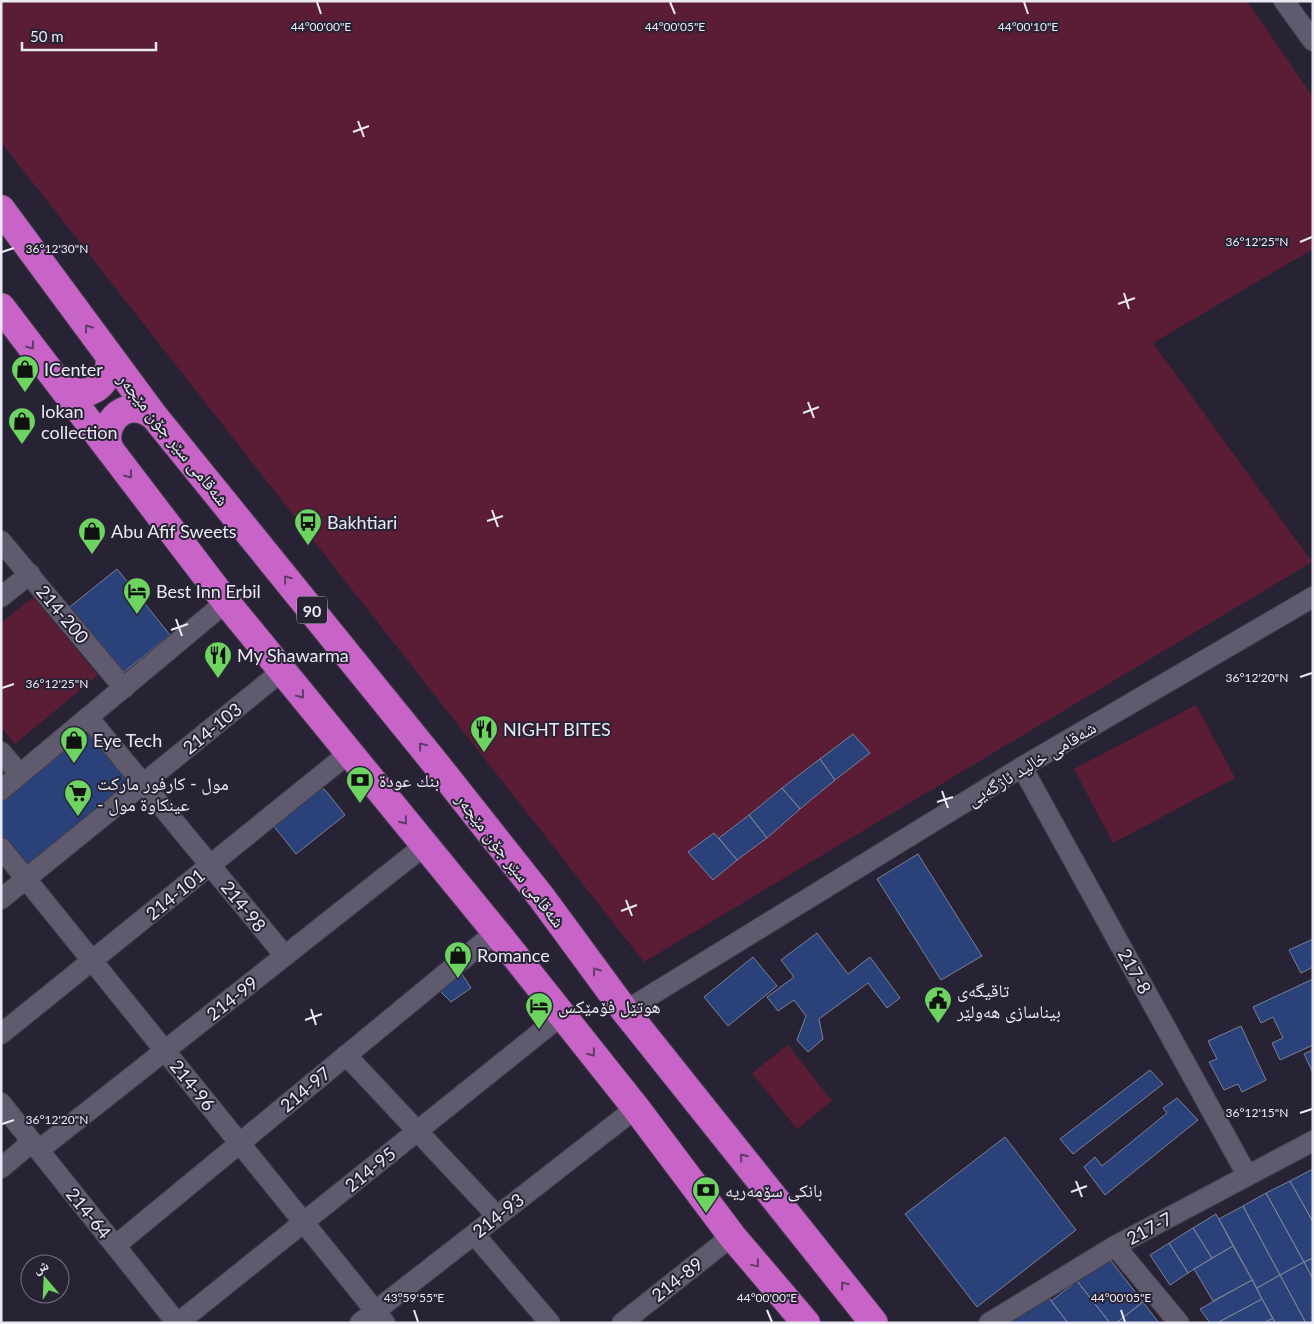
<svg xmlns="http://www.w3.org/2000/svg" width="1314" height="1324" viewBox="0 0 1314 1324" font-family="Lato,'Noto Naskh Arabic',sans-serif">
  <rect width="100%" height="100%" fill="#282334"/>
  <!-- green -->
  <path fill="#5b1c36" d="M1 1H1247L1313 97V249L1153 343 1312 562 644 962 1 142Z
    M33 597 98 675 15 744 1 727V623Z
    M1196 705 1235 778 1113 843 1074 769Z
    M788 1045 832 1101 797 1129 752 1073Z"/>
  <!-- building -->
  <path fill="#2a4179" stroke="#798295" d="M117 569 170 635 119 676 66 610Z
    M85 728 134 784 28 871 1 835V801Z
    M853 734 870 753 835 780 820 759Z
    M820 759 835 780 800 809 782 788Z
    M318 785 326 791 345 815 296 854 268 819Z
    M782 788 800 809 767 838 749 815Z
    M749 815 767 838 737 860 719 838Z
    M714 833 737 860 713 880 688 852Z
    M918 854 982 956 941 980 877 879Z
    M817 933 848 974 870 957 900 998 887 1008 868 983 819 1019 823 1039 808 1052 797 1040 806 1016 794 1000 778 1011 767 997 794 977 781 960Z
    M1313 939V967L1301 973 1289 950Z
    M753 957 777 986 728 1026 704 997Z
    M460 971 471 988 451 1002 438 989Z
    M1313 979V1045L1280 1060 1272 1043 1283 1038 1273 1017 1261 1023 1253 1007Z
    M1241 1026 1266 1080 1242 1092 1238 1084 1224 1090 1209 1062 1217 1059 1208 1041Z
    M1313 1050V1073L1304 1054Z
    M1150 1070 1163 1084 1073 1154 1060 1139Z
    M1177 1098 1198 1120 1105 1195 1084 1167 1095 1157 1102 1166 1167 1113 1163 1108Z
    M1005 1137 1076 1230 977 1307 905 1214Z
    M1313 1169V1222L1290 1181Z
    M1290 1181 1313 1222V1258L1304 1262 1266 1193Z
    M1266 1193 1304 1262 1280 1275 1243 1206Z
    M1243 1206 1280 1275 1257 1288 1219 1219Z
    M1216 1214 1233 1246 1212 1258 1193 1228Z
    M1193 1228 1212 1258 1188 1273 1169 1243Z
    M1169 1243 1188 1273 1170 1285 1150 1255Z
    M1233 1246 1252 1280 1213 1301 1194 1269Z
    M1108 1257 1143 1302 1116 1323H1110L1077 1281Z
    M1313 1258V1279L1304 1262Z
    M1304 1262 1313 1279V1323H1306L1280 1275Z
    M1280 1275 1306 1323H1275L1262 1299 1257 1288Z
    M1252 1280 1262 1299 1217 1323H1210L1200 1309Z
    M1077 1281 1110 1323H1068L1051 1301Z
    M1044 1291 1068 1323H1004Z
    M1262 1299 1273 1318 1264 1323H1217Z
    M1143 1302 1159 1323H1116Z
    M1273 1318 1275 1323H1264Z"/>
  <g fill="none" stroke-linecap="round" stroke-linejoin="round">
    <!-- minor casing -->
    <g stroke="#413d4b" stroke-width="22">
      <path id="minor" d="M1284 1 1313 41
        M1 541 124 688
        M1 597 30 574
        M88 717 285 956
        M1 752 20 774
        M1022 767 1247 1175
        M1 790 226 602
        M1 848 385 1323
        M1 899 282 671
        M625 1011 1022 767 1313 597
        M1 1034 349 753
        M346 1055 497 1216
        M1 1103 177 1323
        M39 1150 424 846
        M1 1168 32 1142
        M474 1234 550 1323
        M115 1246 496 932
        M1115 1246 1179 1323
        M178 1323 562 1015
        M360 1323 636 1108
        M622 1323 732 1236
        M989 1323 1115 1246 1313 1141"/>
    </g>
    <!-- highway casing -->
    <g stroke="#413d4b" stroke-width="30">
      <path id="highway" d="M1 209 154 416 436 764 542 898 625 1011 874 1323
        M1 307 226 602 496 932 636 1108 732 1236 806 1323
        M59 383C82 404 111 388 110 357
        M111 451C99 430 118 402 143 410 147 411 150 414 154 416"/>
    </g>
    <!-- minor -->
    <use href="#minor" stroke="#5f5a6d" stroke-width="20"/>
    <!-- highway -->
    <use href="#highway" stroke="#c864c8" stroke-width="28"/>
  </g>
  <!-- one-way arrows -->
  <defs><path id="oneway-chevron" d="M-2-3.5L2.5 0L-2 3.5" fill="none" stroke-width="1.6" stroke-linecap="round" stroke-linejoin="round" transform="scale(1.25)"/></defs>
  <g stroke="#603a68">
    <use href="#oneway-chevron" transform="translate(88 328) rotate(-126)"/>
    <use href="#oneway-chevron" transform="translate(31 346) rotate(53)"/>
    <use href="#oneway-chevron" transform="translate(129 475) rotate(53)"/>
    <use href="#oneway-chevron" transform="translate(287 579) rotate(-129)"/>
    <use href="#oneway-chevron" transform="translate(301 695) rotate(51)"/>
    <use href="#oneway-chevron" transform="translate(422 746) rotate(-129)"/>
    <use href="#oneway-chevron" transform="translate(404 821) rotate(51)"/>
    <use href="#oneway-chevron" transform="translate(596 971) rotate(-126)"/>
    <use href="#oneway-chevron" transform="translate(592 1053) rotate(52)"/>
    <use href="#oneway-chevron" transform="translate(743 1157) rotate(-129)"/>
    <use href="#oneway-chevron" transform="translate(756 1264) rotate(50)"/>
    <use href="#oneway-chevron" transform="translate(844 1285) rotate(-128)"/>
  </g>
  <!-- ticks -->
  <path fill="none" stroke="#ebe9f4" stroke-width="2" d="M317 2 321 14M670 2 675 14M1024 2 1028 14M358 121 364 137M353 132 369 126M1300 242 1312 237M2 252 14 248M1124 293 1129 309M1118 304 1135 298M808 402 814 418M803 413 819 407M492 510 498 527M487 521 503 516M176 619 182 636M171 630 188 624M1300 677 1312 673M2 688 14 684M942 791 948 808M937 802 953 797M626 900 632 916M621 911 637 905M311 1009 316 1025M305 1020 322 1014M1300 1113 1312 1109M2 1124 14 1120M1076 1181 1082 1197M1071 1192 1087 1186M414 1310 418 1322M767 1310 772 1322M1121 1310 1125 1322"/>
  <!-- icons -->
  <defs>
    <g id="shop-pin" transform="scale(1.4375)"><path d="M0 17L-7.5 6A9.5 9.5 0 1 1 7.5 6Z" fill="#6dd361" stroke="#282334"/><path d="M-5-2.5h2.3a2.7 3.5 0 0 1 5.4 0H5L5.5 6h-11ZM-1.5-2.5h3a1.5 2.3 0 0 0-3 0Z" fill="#111"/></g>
    <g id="bus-pin" transform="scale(1.4375)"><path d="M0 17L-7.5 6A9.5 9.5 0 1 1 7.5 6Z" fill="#6dd361" stroke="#282334"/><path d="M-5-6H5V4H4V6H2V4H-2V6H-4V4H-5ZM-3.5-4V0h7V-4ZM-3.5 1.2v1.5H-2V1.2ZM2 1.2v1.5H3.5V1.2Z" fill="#111"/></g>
    <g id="hotel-pin" transform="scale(1.4375)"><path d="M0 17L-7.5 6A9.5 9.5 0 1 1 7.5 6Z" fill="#6dd361" stroke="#282334"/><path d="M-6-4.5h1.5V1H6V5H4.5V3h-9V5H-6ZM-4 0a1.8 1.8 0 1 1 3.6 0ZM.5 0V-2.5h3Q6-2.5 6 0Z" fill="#111"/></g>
    <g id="restaurant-pin" transform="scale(1.4375)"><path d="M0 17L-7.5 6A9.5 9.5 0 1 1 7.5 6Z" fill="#6dd361" stroke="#282334"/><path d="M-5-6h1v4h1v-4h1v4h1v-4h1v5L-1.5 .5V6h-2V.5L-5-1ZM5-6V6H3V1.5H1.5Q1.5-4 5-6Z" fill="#111"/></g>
    <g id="bank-pin" transform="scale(1.4375)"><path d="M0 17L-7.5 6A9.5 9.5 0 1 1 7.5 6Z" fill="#6dd361" stroke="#282334"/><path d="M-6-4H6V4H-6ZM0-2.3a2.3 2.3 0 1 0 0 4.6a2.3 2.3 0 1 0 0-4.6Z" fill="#111"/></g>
    <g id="supermarket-pin" transform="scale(1.4375)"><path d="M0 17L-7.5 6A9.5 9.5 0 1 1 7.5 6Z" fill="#6dd361" stroke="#282334"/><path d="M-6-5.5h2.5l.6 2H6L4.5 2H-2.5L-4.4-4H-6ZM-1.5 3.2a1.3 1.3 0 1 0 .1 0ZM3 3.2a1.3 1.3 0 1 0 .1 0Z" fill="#111"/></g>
    <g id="civic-pin" transform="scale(1.4375)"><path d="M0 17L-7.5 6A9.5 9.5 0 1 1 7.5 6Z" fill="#6dd361" stroke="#282334"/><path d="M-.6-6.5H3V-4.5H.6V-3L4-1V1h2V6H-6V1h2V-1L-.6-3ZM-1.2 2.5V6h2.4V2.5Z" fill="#111"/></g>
  </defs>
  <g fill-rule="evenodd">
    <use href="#shop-pin" x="25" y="369"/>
    <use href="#shop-pin" x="22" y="421"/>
    <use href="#bus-pin" x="308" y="522"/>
    <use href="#shop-pin" x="92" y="531"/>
    <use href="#hotel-pin" x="137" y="591"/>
    <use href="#restaurant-pin" x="218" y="655"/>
    <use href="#restaurant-pin" x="484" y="729"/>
    <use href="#shop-pin" x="74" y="740"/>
    <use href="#bank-pin" x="360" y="780"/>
    <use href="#supermarket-pin" x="78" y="793"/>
    <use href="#shop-pin" x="458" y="955"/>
    <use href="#civic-pin" x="938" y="1000"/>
    <use href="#hotel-pin" x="539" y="1006"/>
    <use href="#bank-pin" x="706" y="1190"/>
  </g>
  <g text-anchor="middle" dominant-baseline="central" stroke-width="4" stroke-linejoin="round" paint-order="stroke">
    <!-- shield labels -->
    <rect fill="#282334" stroke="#b0aeba" stroke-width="1" x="297" y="596.5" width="30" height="27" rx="4"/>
    <g font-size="16" font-weight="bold" fill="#ebe9f4">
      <text x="312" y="610">90</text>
    </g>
    <!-- poi labels -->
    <g font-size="18" fill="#ebe9f4" stroke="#282334" text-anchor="start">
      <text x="44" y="369">ICenter</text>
      <text x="41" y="411">lokan<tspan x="41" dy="21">collection</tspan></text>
      <text x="327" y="522">Bakhtiari</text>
      <text x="111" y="531">Abu Afif Sweets</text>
      <text x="156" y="591">Best Inn Erbil</text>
      <text x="237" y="655">My Shawarma</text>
      <text x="503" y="729">NIGHT BITES</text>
      <text x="93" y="740">Eye Tech</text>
      <text x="379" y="780">بنك عودة</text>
      <text x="97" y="783">مول - كارفور ماركت<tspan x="97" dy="21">- عينكاوة مول</tspan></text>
      <text x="477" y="955">Romance</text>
      <text x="957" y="990">تاقیگەی<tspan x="957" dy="21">بیناسازی هەولێر</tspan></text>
      <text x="558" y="1006">هوتێل فۆمێکس</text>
      <text x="725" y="1190">بانکی سۆمەریە</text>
    </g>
    <!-- street labels -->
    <g font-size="18" fill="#ebe9f4" stroke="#282334">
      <text transform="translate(174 439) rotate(51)">شەقامی سێر جۆن مێجەر</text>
      <text transform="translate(63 614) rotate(50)">214-200</text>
      <text transform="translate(212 728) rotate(-39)">214-103</text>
      <text transform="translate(1031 763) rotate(-31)">شەقامی خالید ئاژگەیی</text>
      <text transform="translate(511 860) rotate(52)">شەقامی سێر جۆن مێجەر</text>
      <text transform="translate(175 894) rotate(-39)">214-101</text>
      <text transform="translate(244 906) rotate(51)">214-98</text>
      <text transform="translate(1135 971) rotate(61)">217-8</text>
      <text transform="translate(232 998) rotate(-38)">214-99</text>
      <text transform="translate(193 1085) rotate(51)">214-96</text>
      <text transform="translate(305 1089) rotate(-40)">214-97</text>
      <text transform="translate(370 1169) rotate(-39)">214-95</text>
      <text transform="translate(89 1213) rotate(51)">214-64</text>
      <text transform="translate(498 1215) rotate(-38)">214-93</text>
      <text transform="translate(1149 1228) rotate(-28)">217-7</text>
      <text transform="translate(677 1279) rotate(-38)">214-89</text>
    </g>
  </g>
  <g font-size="12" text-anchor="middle" fill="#ebe9f4" stroke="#282334" stroke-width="4" stroke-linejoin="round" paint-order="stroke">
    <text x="321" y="31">44°00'00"E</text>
    <text x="675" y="31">44°00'05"E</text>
    <text x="1028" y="31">44°00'10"E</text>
    <text x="1257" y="246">36°12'25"N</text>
    <text x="57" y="253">36°12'30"N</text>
    <text x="1257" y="682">36°12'20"N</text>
    <text x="57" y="688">36°12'25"N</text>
    <text x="1257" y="1117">36°12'15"N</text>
    <text x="57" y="1124">36°12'20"N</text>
    <text x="414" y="1302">43°59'55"E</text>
    <text x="767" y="1302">44°00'00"E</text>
    <text x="1121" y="1302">44°00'05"E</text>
  </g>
  <!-- border -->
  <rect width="1314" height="1324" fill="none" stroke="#ebe9f4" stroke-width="5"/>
  <!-- north arrow -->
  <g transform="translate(45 1279) rotate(341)"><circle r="24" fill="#282334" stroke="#767281"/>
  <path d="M0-4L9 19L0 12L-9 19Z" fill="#6dd361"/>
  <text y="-8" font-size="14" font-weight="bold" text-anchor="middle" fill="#ebe9f4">ش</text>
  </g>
  <!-- scale -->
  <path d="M22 42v8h134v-8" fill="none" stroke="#ebe9f4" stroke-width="2.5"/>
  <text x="30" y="42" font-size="15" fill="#ebe9f4" stroke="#282334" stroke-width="4" paint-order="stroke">50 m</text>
</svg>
